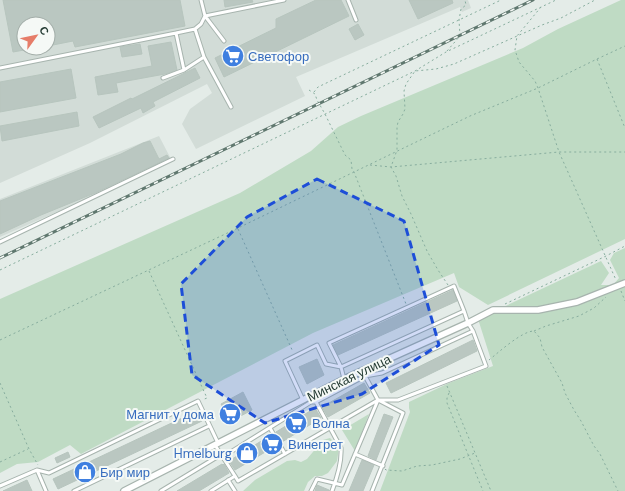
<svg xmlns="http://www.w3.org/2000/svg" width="625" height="491" viewBox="0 0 625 491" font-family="'DM Sans',sans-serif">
  <rect width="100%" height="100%" fill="#e4ece8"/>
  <!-- built -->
  <path fill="#d2dcd7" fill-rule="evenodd" d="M0 0H468L471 8 462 12 460 7 296 77 305 96 196 149 182 124 190 109 212 93 207 84 90 143 0 183ZM24 24H48V48H24Z
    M159 136 171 159 100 193 0 237V199Z"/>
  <!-- green -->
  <path fill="#bfdbc4" d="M621 0H625V239L488 305 459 287 454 273 313 333 81 454 70 445 38 462 17 464 0 473V299L240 193 311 151 338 127 361 116 523 48 558 29Z
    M625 248V491H380L410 412 409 408V402L449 383 493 366 478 319 601 261 609 273 601 285H613L619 278 610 260 614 253Z
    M369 414 355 451 342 430Z
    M330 438 339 447 337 461 328 473 322 476H315L308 482 304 491H243L255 480 287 461 295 460 301 462 307 459 323 440Z"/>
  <!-- building -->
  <path fill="#bac7c1" stroke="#b7c5be" d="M3 0H180L185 26 75 47 73 41 48 46V24H24V50L13 52Z
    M224 0H252L253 2 225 7Z
    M316 0H341L349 16 224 77 215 58 276 28V19Z
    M409 0H452L453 3 418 19Z
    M358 24 364 35 355 40 349 29Z
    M171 42 177 70 165 74 116 83 118 92 98 95 95 77 152 66 148 46Z
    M140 44 142 54 122 57 120 47Z
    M195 68 200 78 153 102 155 106 143 113 141 108 99 128 93 117 131 98 132 99Z
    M71 69 76 98 0 112V82Z
    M77 112 79 126 2 141 0 126Z
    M150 141 159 159 167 155 169 158 95 193 41 215 0 234V201L121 154 143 143Z
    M453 290 457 301 338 355 333 345Z
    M473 340 477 351 391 393 386 383Z
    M317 359 324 375 307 384 299 367Z
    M364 383 370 393 328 417 322 407Z
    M243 392 252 410 231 421 221 404Z
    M315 408 321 418 282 442 276 432Z
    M197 411 202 421 58 489 53 479Z
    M384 414 393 417 376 460 368 456Z
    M271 435 277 445 235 470 229 461Z
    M68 452 70 457 57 463 55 458Z
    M362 460 374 465 363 491H349Z
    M222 464 223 465 224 464 229 473 199 491H177Z
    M27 480 32 491H3Z
    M317 485 329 490V491H315Z"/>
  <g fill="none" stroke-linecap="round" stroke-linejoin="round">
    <!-- lane casing -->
    <g stroke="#a7b4ae" stroke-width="5">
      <path id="lane" d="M201 0 205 16 224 41
        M348 0 356 20
        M176 33 184 70
        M0 68 176 33 195 29
        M163 78 184 70 204 57
        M231 107 204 57 195 29 201 24 205 16 284 0
        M0 242 173 159
        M303 400 285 361 317 345 326 364 341 367 464 311
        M316 402 341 448C342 462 337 478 332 491
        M270 428 285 454
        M215 445 235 476
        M355 454 383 466
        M37 470 46 491
        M228 480 235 491
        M0 486 37 470 49 473 198 401 218 443
        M74 491 209 426
        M161 491 222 454 229 453 311 402H316L365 376 382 373 473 331
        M211 491 235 476 238 481 378 400H398L486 366 473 331 468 323 464 311 454 286 329 343 341 367 344 379
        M311 491 317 479 342 485 378 400 365 376
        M372 491 403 413 380 401"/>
    </g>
    <!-- street casing -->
    <g stroke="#a7b4ae" stroke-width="8">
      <path id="street" d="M124 491 344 379 468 323 493 310H538L577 302 625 283"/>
    </g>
    <!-- path -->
    <path stroke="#87ad9e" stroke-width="1" stroke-dasharray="2 3" stroke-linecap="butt" d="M541 7 517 36 515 50 519 62 535 81 538 88 559 152 616 280
      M447 51 460 36 459 20 461 9 466 5 465 0
      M597 59 625 128
      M309 90 315 94 317 100 325 114 345 155 351 160 352 169 354 172 406 304
      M314 92 318 87 501 0
      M370 165 391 167 559 152H625
      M238 229 293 352
      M0 270 415 71 446 52 556 0
      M149 271 207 398 202 400
      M448 285 438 270 427 251 411 214 402 196 396 176 391 167 397 150V127L398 122 403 114 405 109 404 91 406 84 415 71 436 69 454 64 542 25 561 18 595 0
      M621 291 625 301
      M505 304 606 256 625 246
      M534 331 546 326 579 316 594 308 606 297
      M0 340 238 228 470 116 538 88 597 59 625 46
      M489 360C499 352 522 331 534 331L540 338 542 347 562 383 565 393 574 410 581 421 594 446 600 454 618 491
      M0 383 29 449 38 465
      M447 386 491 491
      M449 393 447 398V403L483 491
      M0 462 28 449
      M385 469 386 470 402 471 417 466 432 465 460 459 475 453"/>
    <!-- lane -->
    <use href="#lane" stroke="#fff" stroke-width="3"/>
    <!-- street -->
    <use href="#street" stroke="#fff" stroke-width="5.5"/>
    <!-- rail casing -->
    <g stroke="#60786f" stroke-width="3">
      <path id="rail" d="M0 258 533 0"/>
    </g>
    <!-- rail -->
    <use href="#rail" stroke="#f5f9f6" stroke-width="1.5" stroke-dasharray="4.5" stroke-linecap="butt"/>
  </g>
  <!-- marked area -->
  <path fill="#1d4ed8" fill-opacity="0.2" stroke="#1d4ed8" stroke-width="3" stroke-dasharray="8 5" stroke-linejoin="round" d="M317 179 404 221 439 345 362 394 265 423 192 375 181 284 247 217Z"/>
  <!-- icons -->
  <defs>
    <g id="supermarket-disc" transform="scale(1.15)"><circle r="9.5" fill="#3f7fe0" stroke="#f5f9f6"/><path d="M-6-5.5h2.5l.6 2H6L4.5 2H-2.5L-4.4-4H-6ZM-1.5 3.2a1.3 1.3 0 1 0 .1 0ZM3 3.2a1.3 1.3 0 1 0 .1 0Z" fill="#fff"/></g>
    <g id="shop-disc" transform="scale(1.15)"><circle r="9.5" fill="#3f7fe0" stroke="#f5f9f6"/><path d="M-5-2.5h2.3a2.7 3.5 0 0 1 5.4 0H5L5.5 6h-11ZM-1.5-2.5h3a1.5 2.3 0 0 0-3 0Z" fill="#fff"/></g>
  </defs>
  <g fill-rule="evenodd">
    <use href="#supermarket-disc" x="233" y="56"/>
    <use href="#supermarket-disc" x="230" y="414"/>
    <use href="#supermarket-disc" x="296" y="423"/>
    <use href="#supermarket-disc" x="272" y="444"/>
    <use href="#shop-disc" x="247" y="453"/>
    <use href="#shop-disc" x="85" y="472"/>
  </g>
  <g text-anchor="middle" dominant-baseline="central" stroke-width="4" stroke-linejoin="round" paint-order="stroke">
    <!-- shop labels -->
    <g font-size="13" fill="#366cbe" stroke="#f5f9f6" text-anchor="start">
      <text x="248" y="56">Светофор</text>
      <text x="214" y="414" text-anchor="end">Магнит у дома</text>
      <text x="312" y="423">Волна</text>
      <text x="288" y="444">Винегрет</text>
      <text x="232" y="453" text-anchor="end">Hmelburg</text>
      <text x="100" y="472">Бир мир</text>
    </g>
    <!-- street labels -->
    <g font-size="13" fill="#253c34" stroke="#f5f9f6">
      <text transform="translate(349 378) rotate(-26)">Минская улица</text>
    </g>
  </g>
  <!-- north arrow -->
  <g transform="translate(36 36) rotate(57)"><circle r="19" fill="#f5f9f6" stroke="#a2ada8"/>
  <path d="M0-3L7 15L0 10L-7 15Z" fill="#e67d69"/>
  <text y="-6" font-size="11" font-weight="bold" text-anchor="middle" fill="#253c34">С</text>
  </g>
</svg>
